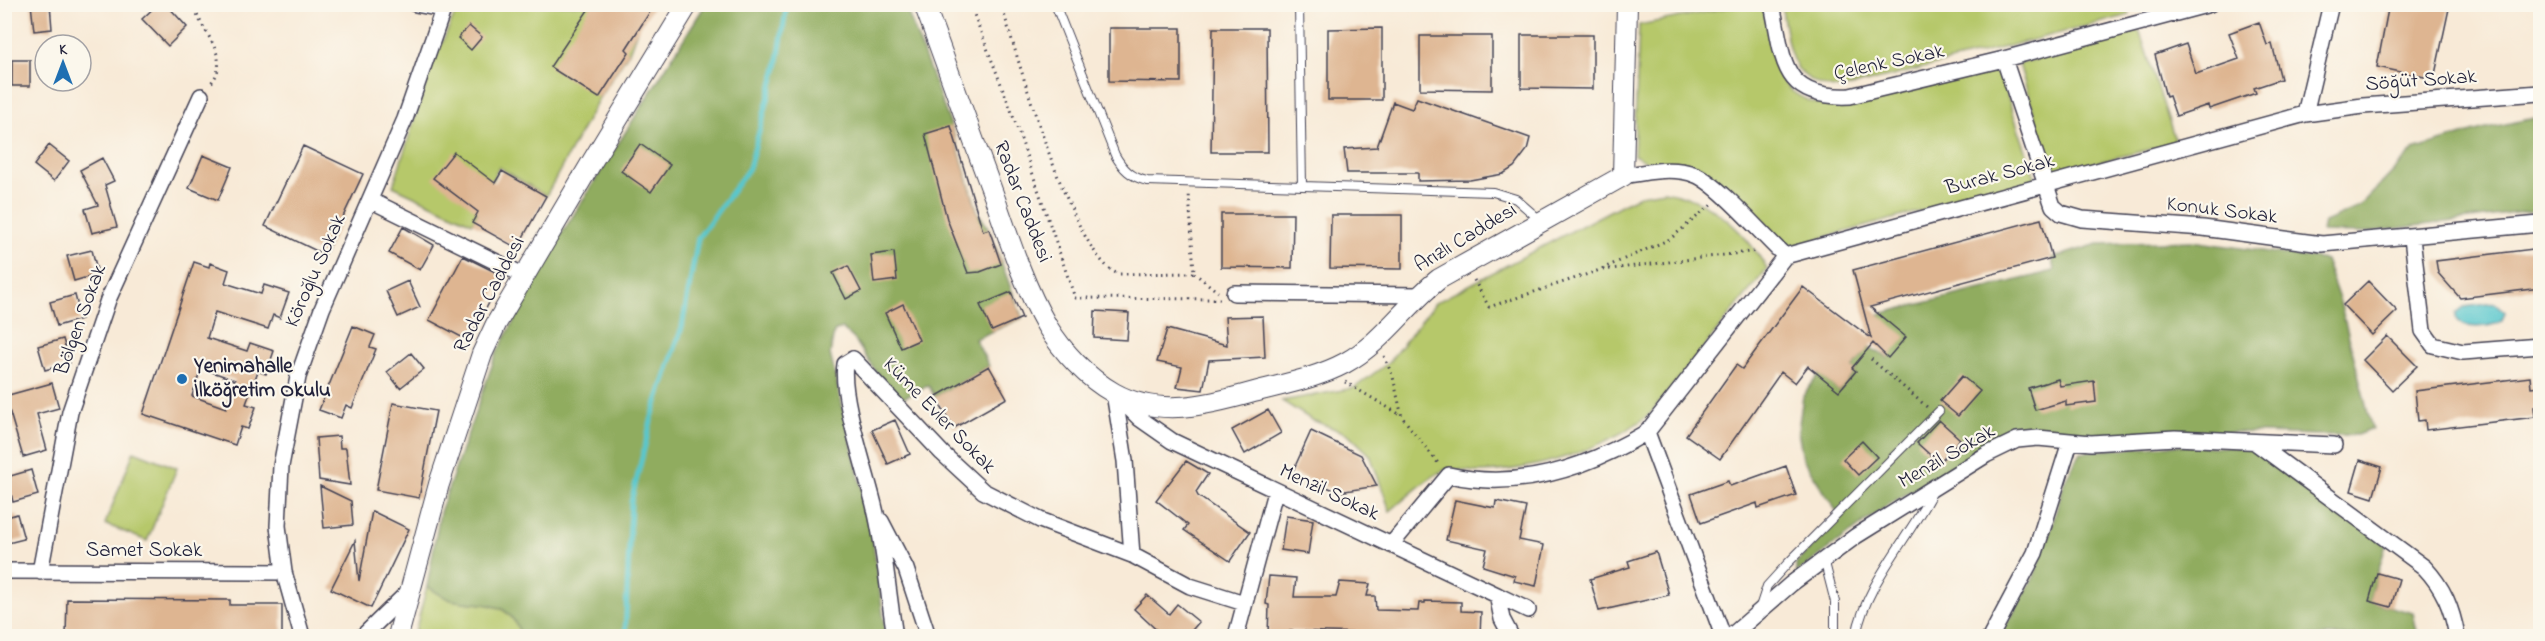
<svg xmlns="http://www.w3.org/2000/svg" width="2545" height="641" viewBox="0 0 2545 641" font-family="'Indie Flower',sans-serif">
  <rect width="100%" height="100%" fill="#fbf7ec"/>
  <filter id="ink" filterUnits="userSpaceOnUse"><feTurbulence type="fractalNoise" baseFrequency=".0167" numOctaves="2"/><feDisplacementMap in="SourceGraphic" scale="12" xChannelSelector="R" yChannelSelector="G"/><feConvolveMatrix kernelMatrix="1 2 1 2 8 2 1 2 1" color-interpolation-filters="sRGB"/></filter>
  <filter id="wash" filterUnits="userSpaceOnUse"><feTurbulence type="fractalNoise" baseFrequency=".008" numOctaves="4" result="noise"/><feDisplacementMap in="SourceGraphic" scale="24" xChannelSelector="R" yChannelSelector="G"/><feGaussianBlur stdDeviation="1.35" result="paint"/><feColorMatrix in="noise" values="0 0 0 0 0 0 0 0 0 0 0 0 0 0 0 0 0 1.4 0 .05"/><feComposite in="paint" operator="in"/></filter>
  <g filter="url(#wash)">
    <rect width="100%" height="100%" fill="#f8ead7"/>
    <!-- green -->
    <path fill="#b6c86b" stroke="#6c7553" stroke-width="1.5" d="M2126 4 2130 15 1841 89C1786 83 1790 49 1781 5Z
      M459 5H597L637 31 629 52 599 98 546 196 499 167 472 223 393 186 432 65Z
      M1741 5H1763C1774 63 1770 100 1840 108L1998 69 2036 180 1789 247 1704 169 1686 162 1648 163 1634 155 1639 25Z
      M2139 30 2176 143 2052 173 2019 64Z
      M1664 191C1710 199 1744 229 1767 269L1649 415C1604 449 1539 470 1482 472 1471 473 1457 468 1446 470 1432 473 1403 501 1390 511L1370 455 1348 434 1312 420 1282 401 1354 388 1388 363 1435 303 1640 195Z
      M134 451 177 468 147 541 105 524Z
      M427 586C435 591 444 598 452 600 483 607 509 597 521 636H414Z"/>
    <!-- forest -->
    <path fill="#90ac5f" stroke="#59674d" stroke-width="1.5" d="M705 5H905L951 126 977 211 989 229 1022 318 975 339 989 366 935 397 928 385 903 398 878 375 855 340 842 328 834 332 830 354 871 527 886 636H521C509 597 483 607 452 600 444 598 435 591 427 586L440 512 496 354 559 238Z
      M2540 117V210L2360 233 2322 232 2324 222 2359 207 2414 150 2482 129Z
      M2192 241 2325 260 2340 302 2372 429 2357 435H2316L2184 430 2097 435 2038 431 1996 441 1888 505 1796 573V563L1841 518 1803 459 1798 431 1803 396 1819 374 1839 391 1856 371 1852 368 1869 347 1888 358 1879 314 2054 271 2052 258 2098 244Z
      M2171 445 2253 448 2386 545 2369 601 2413 613 2418 636H2000L2033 579 2049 536 2065 480 2081 452Z"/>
    <!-- water -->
    <path fill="#59c7cd" stroke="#3e7484" stroke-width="1.5" d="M2495 303 2505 312 2502 321C2490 327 2464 331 2456 319V313L2464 307Z"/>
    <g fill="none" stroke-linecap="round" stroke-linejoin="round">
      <!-- stream -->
      <path stroke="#59c7cd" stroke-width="5" d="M625 636 631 502 652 417 682 327 698 238 749 168 777 67 787 4"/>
    </g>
    <g id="blocks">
      <!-- building -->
      <path fill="#deb591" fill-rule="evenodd" d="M31 4H50L52 29 34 31Z
        M158 4H166L187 27 168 46 142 19Z
        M592 4H655L626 49 629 52 599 98 550 67Z
        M2389 4H2450L2434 79 2377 67Z
        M2259 22 2267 45 2272 44 2281 79 2254 88 2256 93 2209 109 2208 105 2176 116 2169 96 2166 97 2155 55 2186 44 2196 74 2239 59 2229 33Z
        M469 26 482 37 471 50 458 38Z
        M1109 28H1181V82L1109 81Z
        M1213 28H1267L1268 152H1211Z
        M1382 28V100H1328V29Z
        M1521 35H1593V89L1521 88Z
        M1420 36H1492V90L1420 89Z
        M12 60H30V86H12Z
        M1417 98 1530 138 1527 150 1514 167 1503 174 1470 180 1418 181V173H1347L1344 149 1377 147 1393 102 1412 109Z
        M951 126 983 231 989 229 1001 264 980 272 968 273 947 219 925 134Z
        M640 144 670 165 651 192 621 171Z
        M49 145 69 161 54 181 34 165Z
        M303 146 363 174 325 255 265 226Z
        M454 152 495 183 502 171 546 196 517 248 472 223 478 212 433 178Z
        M203 155 232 167 218 200 189 188Z
        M102 158 114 181 105 185 117 227 92 233 85 209 98 205 80 170Z
        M1221 214H1293L1292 268 1221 267Z
        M1331 215H1402V269L1330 268Z
        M2041 219 2052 258 1870 307 1906 337 1888 358 1873 343 1852 368 1856 371 1839 391 1808 366 1795 383 1781 372 1720 459 1686 435 1736 365 1742 369 1803 287 1871 338 1853 270Z
        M403 227 434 245 420 270 389 253Z
        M2541 248V288L2460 298 2438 273 2436 261Z
        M92 250 98 274 74 281 67 256Z
        M894 252 897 280 874 283 871 255Z
        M463 256 503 276 469 341 429 320Z
        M194 262 209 267 210 263 229 270 225 283 261 294 264 285 289 293 280 318 273 315 268 329 215 312 207 338 247 351 250 343 274 351 266 374 258 371 246 404 256 407 248 429 241 427 235 445 143 414ZM201 368 235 380 226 408 192 396Z
        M848 266 861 291 846 299 833 273Z
        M408 281 420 307 398 317 386 291Z
        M2368 281 2397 311 2372 335 2343 305Z
        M1011 292 1022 318 992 331 980 305Z
        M75 295 81 319 57 326 50 302Z
        M903 304 919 340 901 348 885 313Z
        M1095 311 1129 313 1127 340 1094 338Z
        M1263 316 1265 357 1209 360 1203 390 1177 387 1182 367 1157 362 1167 329 1227 345 1225 317Z
        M353 326 375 335 370 347 376 349 352 408 346 405 341 418 319 410Z
        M2387 336 2417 366 2392 390 2363 360Z
        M63 339 70 363 45 370 38 346Z
        M411 353 424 369 400 388 387 372Z
        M989 366 1007 398 954 428 935 397Z
        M1962 376 1980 391 1958 416 1940 401Z
        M2530 377 2531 387 2539 386 2541 406 2534 407 2535 417 2426 430 2425 420 2418 421 2415 391Z
        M2058 379 2060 386 2094 381 2096 402 2066 406V401L2035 410 2028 388Z
        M52 383 59 408 37 414 47 450 23 457 5 396Z
        M393 403 436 411 419 498 376 490Z
        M1268 410 1281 433 1245 454 1232 430Z
        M895 420 910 454 888 464 872 430Z
        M1939 420 1960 439 1939 463 1917 443Z
        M1311 431 1361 455 1377 486 1339 492 1292 473Z
        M339 436 340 448H346L350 485 319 480 316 438Z
        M1862 441 1877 457 1858 475 1843 459Z
        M2360 460 2382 467 2373 498 2351 491Z
        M1186 461 1208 474 1196 492 1198 496 1250 532 1230 561 1184 530 1188 525 1156 500Z
        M1786 466 1796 495 1758 508 1757 503 1701 523 1691 494 1728 481 1730 486Z
        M31 470 38 495 13 502 7 477Z
        M320 486 351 501 353 525 324 528Z
        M1455 500 1495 508 1496 501 1526 507 1519 540 1544 545 1536 586 1514 581 1515 576 1483 566 1487 549 1446 540Z
        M372 511 409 529 371 608 331 589 355 541 359 581Z
        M17 514 24 539 4 544V518Z
        M1286 516 1313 520 1308 554 1281 550Z
        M1656 552 1669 595 1599 611 1590 579 1630 567 1628 561Z
        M2377 573 2399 579 2391 607 2369 601Z
        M1269 576 1296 578 1294 597H1336L1340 582 1370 584 1367 596H1375L1376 610 1418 611 1419 603H1425V601L1461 602V611L1481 612 1480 636 1290 631V636H1268L1269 605 1266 604Z
        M1147 595 1169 614 1177 604 1199 622 1187 636H1163L1134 609Z
        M67 599 230 600V605H282V636H66Z"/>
    </g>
  </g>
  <g filter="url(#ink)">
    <use href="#blocks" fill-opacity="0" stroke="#424052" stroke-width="1.5"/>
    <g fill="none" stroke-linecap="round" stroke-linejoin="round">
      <!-- lane casing -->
      <g stroke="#424052" stroke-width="10">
        <path id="lane" d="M1055 4 1115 155C1123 169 1131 177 1147 181L1493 192 1516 199 1541 221
          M1299 4 1302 186
          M1824 559 1835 602V636
          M1759 610 1767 586 1787 564 1939 411
          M1856 636C1866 583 1907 541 1932 493"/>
      </g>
      <!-- street casing -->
      <g stroke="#424052" stroke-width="18">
        <path id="street" d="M415 4 442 9
          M1772 4C1784 60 1780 99 1850 96L2004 59
          M2210 4 2004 59 2053 206 2061 213 2082 219 2203 228 2322 244 2540 224
          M2305 114 2331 4
          M1623 176C1646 172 1673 166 1696 175 1721 186 1763 236 1785 256L2305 114 2363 106 2540 93
          M370 200 525 276
          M2412 238 2423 331 2433 345 2463 352 2540 346
          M1234 293 1419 295
          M1114 393 1125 461 1132 555
          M1118 397 1139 418 1172 441 1497 595 1502 619 1511 636
          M1647 432 1723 636
          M2256 443 2424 567C2444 588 2452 609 2457 636
          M881 521 906 569 928 636
          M1391 545 1449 475C1519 491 1587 468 1647 432L1785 256
          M4 571 284 572
          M40 572 70 412 108 300 201 96
          M1497 595 1528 610
          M302 636 284 572 278 526 281 466 298 377 322 309 405 119 445 4
          M363 636 408 592
          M895 636C888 594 885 550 875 509 867 473 840 397 845 364L853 359 942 453 983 491 1040 520 1132 555 1190 586 1244 603
          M1236 636 1275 492
          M1731 636 1791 584 1856 536 1986 455 2017 440 2038 438 2091 443 2175 438 2334 445
          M1991 636 2035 553 2070 442"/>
      </g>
      <!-- secondary casing -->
      <g stroke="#424052" stroke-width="22">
        <path id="secondary" d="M924 4C948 68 970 132 994 196 1009 239 1024 286 1047 326 1062 351 1087 378 1114 393 1159 418 1208 405 1254 392 1284 384 1317 378 1345 363 1382 343 1406 305 1439 279L1623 176 1627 4
          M398 636 439 484 482 354 496 324 593 160 688 4"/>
      </g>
      <!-- path -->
      <path stroke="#424052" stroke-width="3" stroke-dasharray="1.5 4.5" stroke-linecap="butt" d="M193 4C200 31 233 57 211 83
        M970 4 1011 110 1075 298 1220 299
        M1001 4C1017 54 1073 260 1119 274L1194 273 1189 193
        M1603 270 1757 251
        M1194 273 1218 292
        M1474 280 1489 307 1597 271 1670 239 1711 205
        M1384 356 1393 377 1402 417 1438 463
        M1871 359 1927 407
        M1345 382 1399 414"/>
      <!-- lane -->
      <use href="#lane" stroke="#fff" stroke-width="8"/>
      <!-- street -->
      <use href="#street" stroke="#fff" stroke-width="15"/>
      <!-- secondary -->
      <use href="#secondary" stroke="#fff" stroke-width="20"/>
    </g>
  </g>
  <!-- markers -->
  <circle fill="#1f6fb2" stroke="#fbf7ec" stroke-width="2" cx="182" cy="379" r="6"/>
  <g text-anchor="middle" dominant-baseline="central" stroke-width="4.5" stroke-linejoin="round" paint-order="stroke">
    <!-- street labels -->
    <g font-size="21" fill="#22223b" stroke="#fbf7ec">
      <text transform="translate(1889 63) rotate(-12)">Çelenk Sokak</text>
      <text transform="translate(2421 81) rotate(-4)">Söğüt Sokak</text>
      <text transform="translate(2000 175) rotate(-15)">Burak Sokak</text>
      <text transform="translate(1022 202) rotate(69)">Radar Caddesi</text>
      <text transform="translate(2222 211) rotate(7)">Konuk Sokak</text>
      <text transform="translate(1466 238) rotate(-31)">Arızlı Caddesi</text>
      <text transform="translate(316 271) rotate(-66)">Köroğlu Sokak</text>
      <text transform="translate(490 295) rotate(-62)">Radar Caddesi</text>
      <text transform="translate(81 320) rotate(-70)">Bölgen Sokak</text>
      <text transform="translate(939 416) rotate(46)">Küme Evler Sokak</text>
      <text transform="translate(1947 457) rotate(-30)">Menzil Sokak</text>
      <text transform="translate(1329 493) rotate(25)">Menzil Sokak</text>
      <text x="144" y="551">Samet Sokak</text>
    </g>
    <!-- poi labels -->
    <g font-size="21" font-weight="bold" fill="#22223b" stroke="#fbf7ec" text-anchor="start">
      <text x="194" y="367">Yenimahalle<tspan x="194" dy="24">İlköğretim Okulu</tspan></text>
    </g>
  </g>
  <!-- margin -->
  <rect width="2545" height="641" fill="none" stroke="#fbf7ec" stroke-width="24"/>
  <!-- north arrow -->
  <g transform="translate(63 63)"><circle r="28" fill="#fbf7ec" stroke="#a4a2a5" stroke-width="1.5"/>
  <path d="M0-4.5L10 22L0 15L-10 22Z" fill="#1f6fb2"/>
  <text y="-9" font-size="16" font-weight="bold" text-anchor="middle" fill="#22223b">K</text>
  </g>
</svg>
